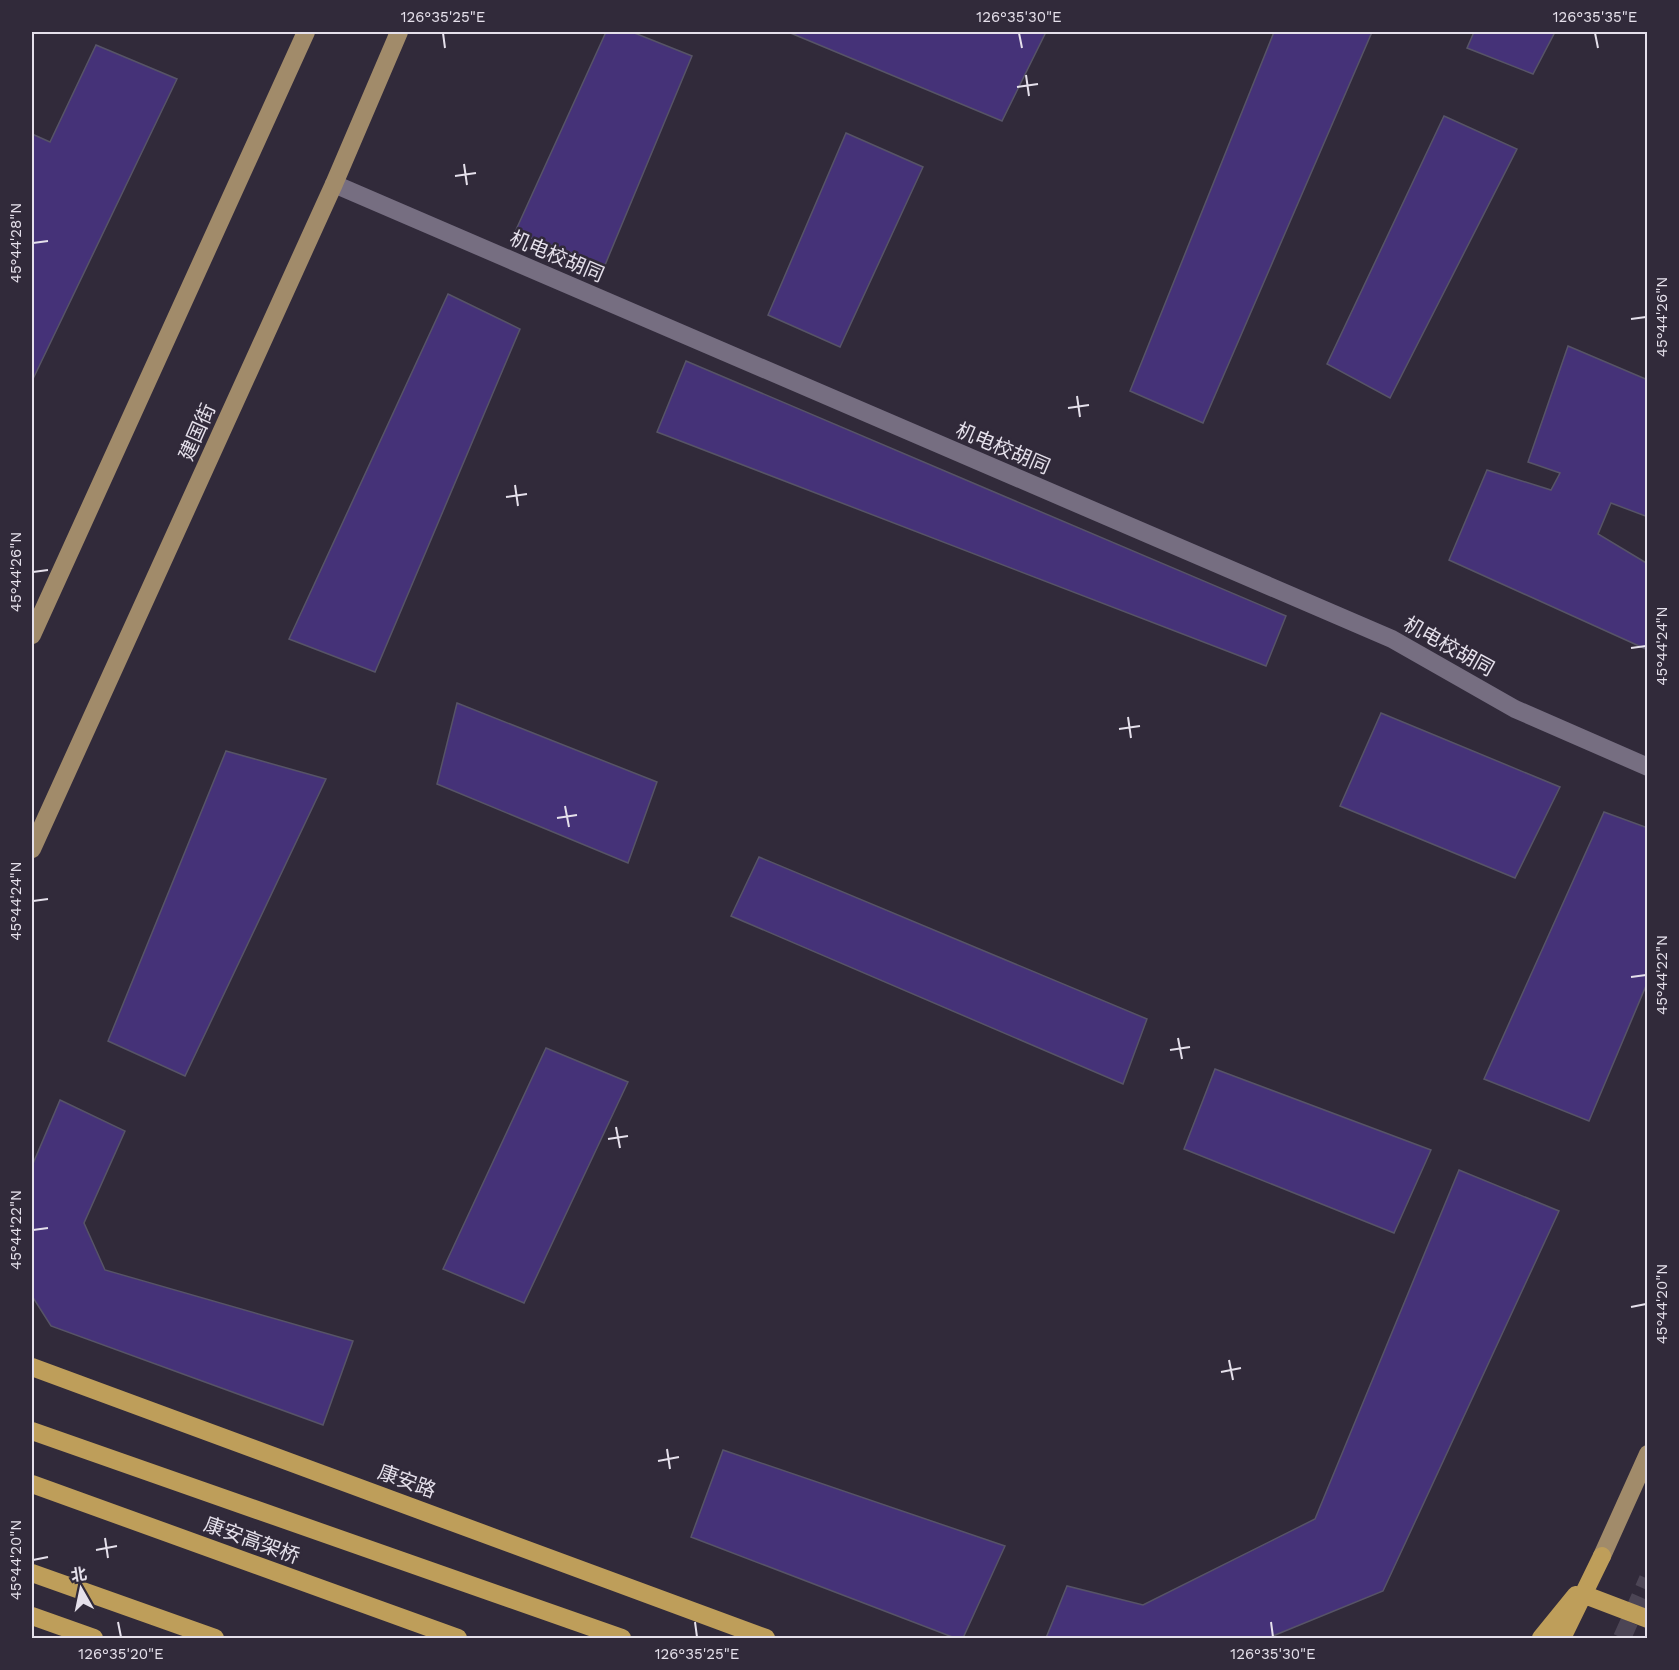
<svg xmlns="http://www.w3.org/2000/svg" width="1679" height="1670" viewBox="0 0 1679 1670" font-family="'Work Sans','Noto Sans SC',sans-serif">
  <rect width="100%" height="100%" fill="#312a3a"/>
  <!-- building -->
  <path fill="#453278" stroke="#575467" stroke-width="1.5" d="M606 32H632L692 56 605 265 515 232Z
    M788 32H1046L1002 121Z
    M1274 32H1372L1203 423 1130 391Z
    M1474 32H1555L1533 74 1467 48Z
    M96 45 177 79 32 381V134L50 142Z
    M1444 116 1517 149 1390 398 1327 364Z
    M846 133 923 167 840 347 768 315Z
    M448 294 520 329 375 672 289 639Z
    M1568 346 1648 380V517L1611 503 1598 534 1648 564V650L1449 560 1487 470 1551 490 1560 473 1528 462Z
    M686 361 1286 616 1266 666 657 432Z
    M457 703 657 782 628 863 437 784Z
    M1381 713 1560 787 1515 878 1340 806Z
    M226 751 326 779 185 1076 108 1041Z
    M1604 812 1648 828V981L1589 1121 1484 1079Z
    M759 857 1147 1019 1123 1084 731 916Z
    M546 1048 628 1082 524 1303 443 1269Z
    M1215 1069 1431 1150 1394 1233 1184 1149Z
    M60 1100 125 1131 84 1223 105 1270 353 1341 323 1425 51 1326 32 1296V1166Z
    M1459 1170 1559 1211 1383 1591 1268 1638H1046L1067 1586 1143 1605 1315 1519Z
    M723 1450 1005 1546 963 1638H955L691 1537Z"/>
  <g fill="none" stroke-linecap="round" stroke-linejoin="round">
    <!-- highway-tunnel -->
    <path stroke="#4c4555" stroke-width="18" stroke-dasharray="18 9" stroke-linecap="butt" d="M1622 1638 1648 1579"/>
    <!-- street -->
    <path stroke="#766e81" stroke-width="18" d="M334 184 1392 639 1515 709 1648 767"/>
    <!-- primary -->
    <path stroke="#a18b6a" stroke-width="18" d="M32 635 306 32
      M32 849 334 184 399 32
      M1602 1556 1648 1454"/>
    <!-- highway -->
    <path stroke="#be9e5a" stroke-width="18" d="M32 1367 766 1638
      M32 1431 622 1638
      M32 1484 458 1638
      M32 1573 215 1638
      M1585 1595 1648 1619
      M32 1616 94 1638
      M1541 1638 1576 1595
      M1562 1638 1602 1556"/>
  </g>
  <!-- ticks -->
  <path fill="none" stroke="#e5e0eb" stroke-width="2" d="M443 33 445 48M1019 33 1022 48M1595 33 1598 48M1026 75 1029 96M1017 87 1038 84M464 164 467 185M455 176 476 173M33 243 48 241M1631 319 1646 317M1077 396 1080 417M1068 408 1089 405M515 485 518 506M506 497 527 494M33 572 48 570M1631 648 1646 646M1128 717 1131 738M1119 729 1140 726M565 806 569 827M557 818 577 815M33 901 48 899M1631 977 1646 975M1178 1038 1182 1059M1170 1050 1190 1047M616 1127 620 1148M608 1139 628 1136M33 1230 48 1228M1631 1307 1646 1304M1229 1360 1233 1380M1221 1372 1241 1368M667 1449 670 1469M658 1461 679 1457M105 1538 108 1558M96 1550 117 1546M33 1560 48 1557M118 1622 121 1637M695 1622 697 1637M1271 1622 1273 1637"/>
  <g text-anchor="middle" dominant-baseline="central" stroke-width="5" stroke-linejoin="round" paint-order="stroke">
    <!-- street labels -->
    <g font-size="20" fill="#e5e0eb" stroke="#312a3a">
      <text transform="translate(557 256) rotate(23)">机电校胡同</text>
      <text transform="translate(197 432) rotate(-66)">建国街</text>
      <text transform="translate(1003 448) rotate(23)">机电校胡同</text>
      <text transform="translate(1449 646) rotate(29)">机电校胡同</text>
      <text transform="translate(407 1481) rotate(20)">康安路</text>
      <text transform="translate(252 1540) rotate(20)">康安高架桥</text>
    </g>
  </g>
  <!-- border -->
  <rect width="1679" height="1670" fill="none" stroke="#312a3a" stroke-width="66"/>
  <!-- north arrow -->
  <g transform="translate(81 1589) rotate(351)" stroke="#312a3a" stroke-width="4.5" paint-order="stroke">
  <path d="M0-4.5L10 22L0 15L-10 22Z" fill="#e5e0eb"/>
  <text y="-9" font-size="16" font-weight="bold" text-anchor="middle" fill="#e5e0eb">北</text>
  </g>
  <rect x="33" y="33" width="1613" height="1604" fill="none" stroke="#e5e0eb" stroke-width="2"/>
  <g font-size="15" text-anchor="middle" fill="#e5e0eb">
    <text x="443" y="22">126°35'25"E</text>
    <text x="1019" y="22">126°35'30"E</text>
    <text x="1595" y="22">126°35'35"E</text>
    <text transform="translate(16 243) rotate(-90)" y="5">45°44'28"N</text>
    <text transform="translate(1662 317) rotate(-90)" y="5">45°44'26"N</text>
    <text transform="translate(16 572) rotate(-90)" y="5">45°44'26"N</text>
    <text transform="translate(1662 646) rotate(-90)" y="5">45°44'24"N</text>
    <text transform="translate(16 901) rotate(-90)" y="5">45°44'24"N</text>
    <text transform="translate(1662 975) rotate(-90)" y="5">45°44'22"N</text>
    <text transform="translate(16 1230) rotate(-90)" y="5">45°44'22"N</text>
    <text transform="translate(1662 1304) rotate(-90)" y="5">45°44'20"N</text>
    <text transform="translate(16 1560) rotate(-90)" y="5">45°44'20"N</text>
    <text x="121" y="1659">126°35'20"E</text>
    <text x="697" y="1659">126°35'25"E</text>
    <text x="1273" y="1659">126°35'30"E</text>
  </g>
</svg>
